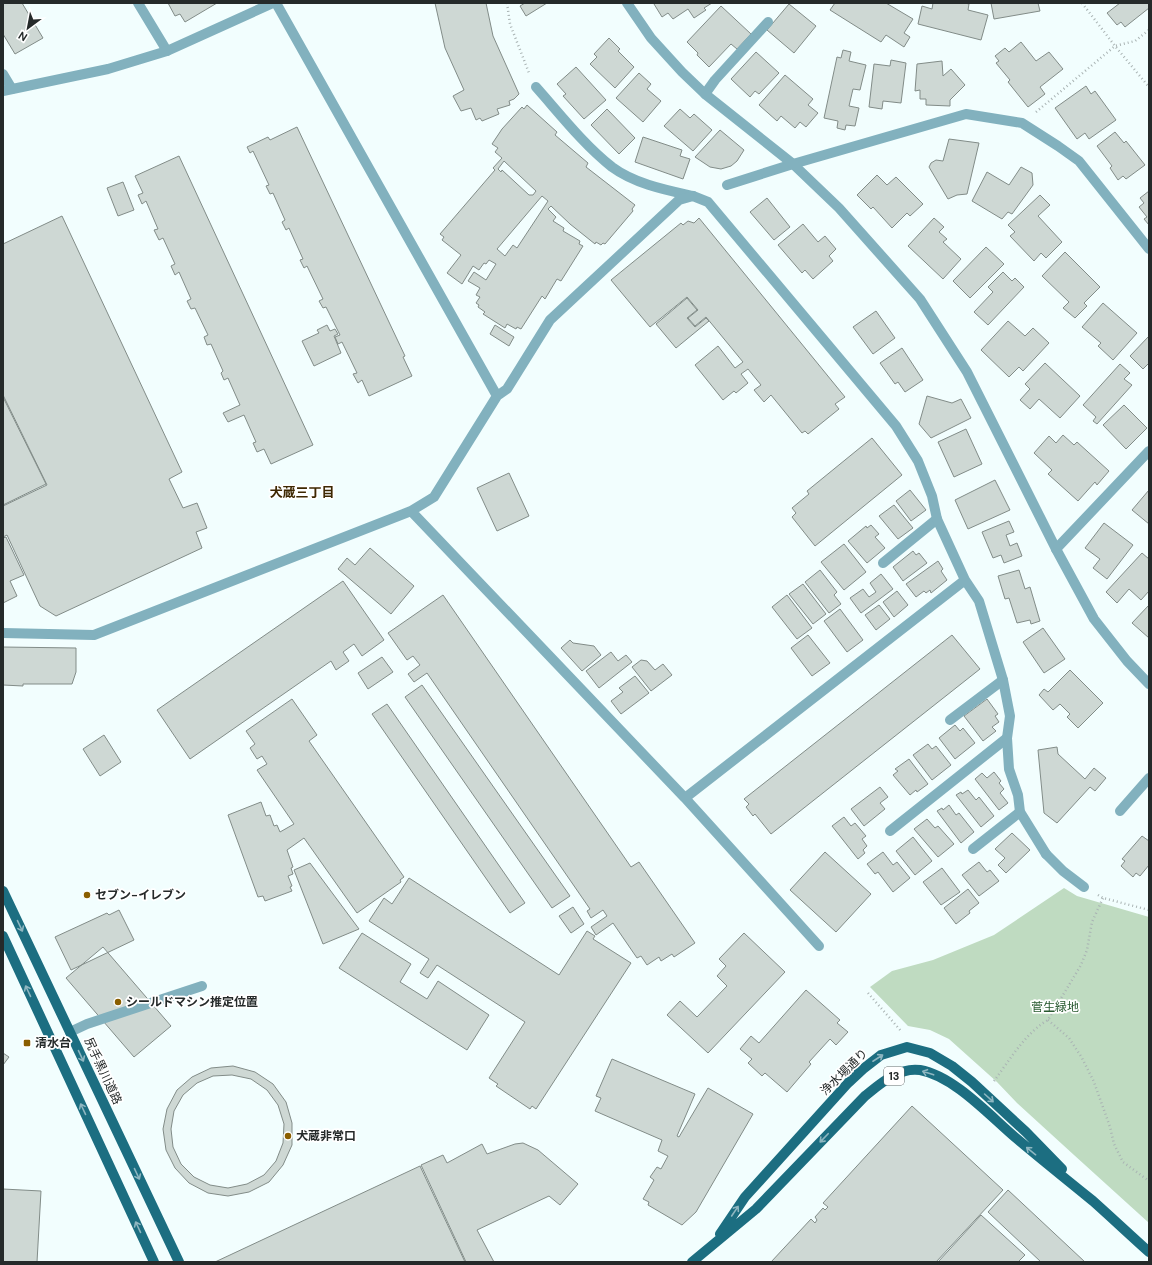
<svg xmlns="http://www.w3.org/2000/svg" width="1152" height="1265" viewBox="0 0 1152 1265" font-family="'DM Sans','Noto Sans JP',sans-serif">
  <rect width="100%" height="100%" fill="#f2fefe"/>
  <!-- green -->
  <path fill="#bfdbc1" d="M1064 888 1077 896 1149 917V1223L1074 1155 1017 1103 997 1082 949 1039 930 1030 908 1026 870 987 892 971 933 960 994 935Z"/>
  <!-- building -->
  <path fill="#ced8d4" stroke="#828c88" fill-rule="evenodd" d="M3 3H22L43 38 15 54 3 34Z
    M168 3H217L185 22 180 14 175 16Z
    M435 3H486L493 36 519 94 514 99 509 101 510 105 497 109 499 114 482 121 480 118 476 120 471 108 461 111 453 96 464 90 445 48Z
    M525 3H547L526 16 520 6Z
    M656 3H712L704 8 706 10 694 18 688 9 673 19 668 13 662 17 654 4Z
    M835 3H886L913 19 904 33 910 37 904 47 886 35 881 42 830 10Z
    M933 3H965L969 4 968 10 988 15 981 40 918 24 922 6 932 9Z
    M991 3H1038L1040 11 994 19Z
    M1120 3H1149V8L1125 27 1121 22 1117 25 1107 13Z
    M789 4 816 26 794 53 767 30Z
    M721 6 751 34 737 49 731 44 709 67 697 55 698 53 687 42Z
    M609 38 620 49 618 51 634 67 615 88 590 64 597 57 594 54Z
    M1021 42 1036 61 1049 52 1063 69 1040 87 1045 94 1028 107 1008 82 1010 80 996 63 999 61 995 56 1005 48 1009 52Z
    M843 50 851 52 849 61 866 65 860 90 853 89 849 106 859 108 855 126 846 125 845 130 837 128 838 121 824 118 837 57 841 58Z
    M756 52 779 73 759 94 755 91 750 97 731 79Z
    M891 60 906 63 901 103 883 101 882 109 869 107 874 64 890 66Z
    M942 61 943 76 951 69 965 85 950 100V106L926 105V99H920V90L915 91 917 64Z
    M576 67 606 100 584 119 563 96 566 94 557 84Z
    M639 73 651 84 647 89 661 101 643 122 616 98Z
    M785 75 813 99 808 105 818 113 806 127 800 122 795 128 781 116 777 121 759 105Z
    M1086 86 1091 94 1095 91 1116 120 1089 139 1085 133 1077 139 1055 108Z
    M527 105 557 132 555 135 588 163 586 167 635 205 632 209 633 211 605 244 603 243 601 245 596 242 595 244 570 224 551 206 548 209 556 217 553 221 564 228 563 231 580 241 579 244 583 246 561 281 557 279 545 299 542 296 521 329 517 327 516 329 507 324 505 328 483 314 485 312 478 307 479 305 476 303 480 297 476 295 480 288 468 281 474 272 486 280 496 264 489 260 486 264 484 263 479 270 473 266 462 284 447 273 461 255 442 240 444 237 440 234 495 170 493 168 502 158 495 152 498 148 492 144 502 129 522 107 524 109ZM504 161 536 191 533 195H529L502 170 501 172 498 169ZM542 196 548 201 517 248 513 245 505 256 497 249Z
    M607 109 635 138 619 154 591 125Z
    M680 109 690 118 694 114 712 130 693 151 664 126Z
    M297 127 405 356 403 357 412 376 369 396 362 380 358 383 353 374 357 373 342 342 338 344 335 337 340 335 326 307 323 308 319 301 323 299 307 266 304 268 300 260 303 259 289 228 286 230 282 222 285 220 273 193 270 194 266 186 269 185 253 151 250 153 247 147 268 137 270 140Z
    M720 130 744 150 737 161 731 166 721 169 710 167 695 157Z
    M1115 132 1124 143 1126 141 1145 165 1126 179 1123 176 1118 180 1110 168 1112 166 1097 146Z
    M643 137 682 150 680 156 690 159 683 179 635 162Z
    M949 139 979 143 967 194 957 195 948 199 929 167 931 163 936 160 943 161Z
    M179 156 313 445 271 464 264 449 257 452 253 443 256 442 244 415 228 422 223 413 240 405 228 378 224 380 221 373 223 371 211 344 207 345 204 337 208 335 195 308 191 309 187 301 191 299 179 272 175 275 171 266 175 264 163 238 159 240 154 230 158 229 146 201 142 204 138 195 143 193 135 176Z
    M1021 167 1032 173 1033 185 1012 214 1008 212 1002 219 972 201 987 172 1009 185Z
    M877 175 887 185 896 177 923 204 910 216 907 213 892 228 873 207 871 209 857 195Z
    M123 182 134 210 118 216 107 188Z
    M1149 191V225L1144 219 1147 217 1139 207 1144 203 1140 198Z
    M1040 195 1050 205 1038 216 1062 242 1046 258 1041 253 1034 261 1010 236 1015 232 1008 225Z
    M767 198 790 227 774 240 750 212Z
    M62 216 182 472 169 479 183 508 197 503 207 528 196 532 202 548 56 616 40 606 7 535 3 537V506L47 485 3 395V244Z
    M699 218 845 397 835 404 839 409 808 434 805 431 802 433 771 395 764 402 754 390 761 385 748 369 741 374 748 383 736 393 734 391 723 400 695 365 718 346 735 368 743 362 706 317 695 326 688 318 698 310 687 297 650 327 611 280 681 223 683 225 688 221 694 223Z
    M934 218 944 227 939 232 947 239 943 242 961 259 943 279 908 246Z
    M803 224 818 242 825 236 836 249 829 256 833 261 813 279 805 270 802 273 778 245Z
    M986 247 1004 264 970 298 953 281Z
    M1065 252 1100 287 1084 303 1087 306 1075 318 1063 308 1069 302 1042 276Z
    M1003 272 1012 281 1015 278 1024 287 988 325 974 312 993 292 988 287Z
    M687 298 697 310 687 318 695 327 706 318 709 321 676 348 656 324Z
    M1103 303 1137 333 1113 360 1098 346 1101 343 1082 327Z
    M876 311 895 338 873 354 853 327Z
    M1008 321 1025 336 1033 328 1049 343 1023 371 1019 367 1009 377 981 350Z
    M327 325 330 331 335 329 338 334 334 336 341 353 314 366 302 341 319 333 317 330Z
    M495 325 514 337 509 346 490 334Z
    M1149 336V363L1143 369 1130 356Z
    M902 348 923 380 905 392 898 382 895 384 880 363Z
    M1045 363 1080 396 1060 418 1039 399 1030 409 1020 400 1030 389 1025 384Z
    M1120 364 1130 373 1124 379 1132 385 1097 424 1093 421 1096 417 1083 405Z
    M927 396 952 403 961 399 971 418 931 438 919 424Z
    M3 397 46 484 3 505Z
    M1124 405 1147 428 1126 449 1103 425Z
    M966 429 982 464 954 477 938 442Z
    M1063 435 1074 445 1077 442 1109 471 1097 485 1095 482 1078 501 1048 474 1052 470 1034 453 1049 436 1056 443Z
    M872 438 902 475 815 546 792 517 796 513 792 508 809 494 807 491Z
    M509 473 529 516 497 531 477 488Z
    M995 480 1010 510 968 529 955 500Z
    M910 490 926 510 911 521 896 501Z
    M1149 490V524L1132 510Z
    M894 505 913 528 898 539 879 516Z
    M1009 521 1014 532 1006 535 1010 546 1017 543 1022 556 1004 563 1001 555 993 558 982 532Z
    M1104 523 1133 545 1107 579 1093 568 1100 559 1085 548Z
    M871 525 879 534 875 537 885 548 867 563 848 541 866 526 867 528Z
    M6 537 24 575 10 581 17 596 3 603V538Z
    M844 544 866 572 844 590 821 562Z
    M370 548 414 586 391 614 338 569 347 558 355 565Z
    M913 551 916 555 919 553 927 563 903 581 893 567Z
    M1142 553 1149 559V591L1141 600 1129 589 1117 603 1106 592Z
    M938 561 943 569 941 571 947 580 931 593 930 590 926 593 924 591 916 597 906 584Z
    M820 570 837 592 834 595 841 604 829 613 805 582Z
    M1019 570 1025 589 1030 587 1040 621 1031 624 1030 620 1017 623 1009 598 1005 599 998 576Z
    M881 574 893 589 861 613 850 598 863 589 869 597 876 592 870 583Z
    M343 581 384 640 362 656 354 644 343 652 349 661 336 670 331 661 190 759 157 710Z
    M803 584 826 614 813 624 789 594Z
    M897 591 908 605 894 617 883 602Z
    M443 595 631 867 639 862 695 943 674 957 672 954 661 961 659 957 647 965 641 956 637 958 613 923 596 935 591 927 607 916 603 910 591 918 587 911 590 909 427 673 414 682 408 674 420 665 413 656 407 660 388 633Z
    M787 595 812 628 797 639 772 607Z
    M879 605 890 619 876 630 865 615Z
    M1149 605V638L1132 623Z
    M840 609 863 640 847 652 824 621Z
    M1043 628 1065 659 1044 673 1023 642Z
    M808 635 830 663 812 676 791 648Z
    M952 635 980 669 771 834 755 814 753 816 746 807 749 804 744 799Z
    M570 640 573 643 594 646 601 655 582 671 561 648Z
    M3 647 76 648V672L72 684H23V686L3 685Z
    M611 652 618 661 626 655 632 662 599 688 586 671Z
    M382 657 393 672 368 689 358 673Z
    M641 660 647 661 655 670 663 664 672 675 651 691 632 667Z
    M1070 670 1103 703 1078 728 1067 717 1070 714 1060 704 1053 710 1039 695 1044 689 1048 692Z
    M635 676 649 693 621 714 611 701 623 692 619 688Z
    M422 685 570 896 552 908 405 697Z
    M292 699 317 735 309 741 404 877 400 880 401 882 357 913 304 838 287 850 293 867 291 868 293 874 288 876 292 886 290 887 292 891 265 901 263 896 258 897 228 815 261 802 266 816 270 815 274 826 277 825 280 832 294 824 257 770 267 764 262 756 257 759 250 748 255 744 246 731Z
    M987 699 998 714 995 716 999 722 992 727 996 731 983 741 964 716Z
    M387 704 525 903 510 913 372 714Z
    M955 725 960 731 963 728 975 743 955 759 939 738Z
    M104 735 121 762 100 776 83 749Z
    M928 744 932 749 936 746 951 765 932 780 913 755Z
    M1057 747 1058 754 1085 779 1094 768 1106 778 1095 791 1090 787 1057 823 1044 813 1038 750Z
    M909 759 928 784 917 792 916 790 910 795 893 775 898 771 895 769Z
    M994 772 1001 781 999 783 1004 789 1000 793 1008 803 999 810 975 779 982 773 987 778Z
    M880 787 888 797 880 803 885 809 864 826 851 809Z
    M968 790 976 800 979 797 994 816 981 827 956 795 961 792 962 794Z
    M949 805 956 815 959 813 974 832 961 843 937 811 942 808 943 810Z
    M844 817 851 826 855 823 866 836 862 839 867 846 863 850 865 853 858 859 832 826Z
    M927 819 935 828 938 826 954 844 938 857 914 829Z
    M1012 833 1030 850 1006 873 998 865 1005 858 995 849Z
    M1142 836 1149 841V865L1140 876 1136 873 1133 877 1121 866 1125 861 1122 859Z
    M913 837 932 861 915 875 896 851Z
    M825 852 871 894 836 932 790 890Z
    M883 852 893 865 897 862 910 878 893 892 878 872 875 874 867 864Z
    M979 862 987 872 990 870 999 881 979 896 962 875Z
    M310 863 359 929 323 944 294 870Z
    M942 868 960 892 941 905 923 882Z
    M409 878 559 975 587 931 595 936 593 939 631 963 536 1109 532 1106 530 1109 496 1086 498 1084 489 1078 525 1022 437 965 428 978 420 973 429 959 369 921 384 898 392 904Z
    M968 889 979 903 969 911 970 913 956 924 944 908Z
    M573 907 584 924 571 933 559 916Z
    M119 910 134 940 71 970 55 937 107 913 109 915Z
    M362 933 411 964 400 982 427 999 438 981 489 1015 467 1050 339 968Z
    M744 933 785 972 708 1053 667 1015 680 1001 697 1017 727 986 717 976 726 966 719 959Z
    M103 947 171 1026 134 1057 66 978Z
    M806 990 840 1020 837 1023 848 1032 836 1045 830 1039 809 1062 811 1064 787 1092 765 1073 762 1076 748 1063 752 1059 740 1049 751 1036 759 1043Z
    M3 1053 9 1057 3 1065Z
    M612 1059 695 1094 677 1136 679 1137 708 1088 753 1114 696 1212 682 1225 648 1205 649 1202 643 1199 654 1180 650 1177 657 1167 661 1169 668 1156 658 1151 662 1140 595 1111 601 1098 596 1096Z
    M233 1066 255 1072 273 1084 286 1102 292 1123V1145L283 1165 269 1182 249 1192 228 1196 208 1193 189 1183 175 1168 166 1150 163 1129 167 1109 177 1090 192 1077 211 1068ZM232 1075 251 1079 267 1090 278 1105 284 1124 283 1143 276 1161 264 1175 247 1184 228 1188 210 1185 194 1177 181 1164 173 1147 171 1129 174 1111 183 1095 197 1083 213 1076Z
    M912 1106 1003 1190 936 1262H771L811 1219 815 1223 817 1220 815 1217 823 1208 825 1210 828 1207 823 1203Z
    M523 1143 538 1150 578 1184 560 1205 549 1196 477 1230 494 1262H466L421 1165 443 1155 447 1163 482 1144 487 1154 515 1144Z
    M420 1166 465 1262H215Z
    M3 1189 41 1191 37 1262H3Z
    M1008 1190 1085 1262H1041L988 1212Z
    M981 1215 1025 1255 1018 1262H938Z"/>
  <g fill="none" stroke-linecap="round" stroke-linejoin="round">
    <!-- path -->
    <path stroke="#a9b3b3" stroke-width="2.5" stroke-dasharray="1 3" stroke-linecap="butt" d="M507 3 510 24 529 73
      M1082 3 1115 46 1149 87
      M1036 112 1115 46 1135 41 1149 30
      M1098 895 1103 898 1149 910
      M868 993 901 1031
      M1048 1020 1069 1038 1082 1058 1094 1082 1110 1127 1114 1144 1123 1162 1149 1181
      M994 1081C1009 1061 1026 1032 1048 1020L1081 965 1087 950 1092 922 1103 898"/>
    <!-- service -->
    <path stroke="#82b1be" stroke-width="10" d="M138 3 167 51
      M3 74 12 89
      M536 87C560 114 583 144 612 167 635 184 666 190 693 196
      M883 563 937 519
      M950 720 1003 680
      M890 831 1007 738
      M973 849 1020 812
      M1046 854 1063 871 1084 887
      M70 1032 87 1024 202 986"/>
    <!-- minor -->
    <path stroke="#82b1be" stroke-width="10" d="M3 91 108 69 167 51 273 3
      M705 94 715 80 768 22
      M727 185 793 164 966 114 1022 123 1058 146 1079 161 1149 249
      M497 396 507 389 550 320 679 200 693 196 708 202 896 426 918 461 932 496 937 519 965 580 979 601 1003 680 1010 716 1007 738 1009 769 1018 795 1020 812 1046 854
      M411 511 685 798 819 946
      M1056 549 1149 451
      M3 633 94 635 411 511 434 497 497 396 276 3
      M685 798 965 580
      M1120 811 1149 778"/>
    <!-- tertiary -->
    <path stroke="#82b1be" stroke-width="10" d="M627 3 651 38 682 72 705 94 793 164 839 208 920 299 967 372 1056 549 1094 619 1127 661 1149 684"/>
    <!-- primary -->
    <path stroke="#1c6e81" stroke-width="10" d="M3 891 179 1262
      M3 936 154 1262
      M720 1234 745 1197 848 1083 863 1069 881 1055 907 1047 930 1053 952 1066 972 1082 1026 1132 1062 1169
      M692 1262 756 1209 865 1096C880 1084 898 1067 920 1070 954 1076 990 1116 1016 1138 1041 1159 1067 1180 1093 1201 1112 1218 1130 1235 1149 1252"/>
  </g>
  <!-- one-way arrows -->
  <defs><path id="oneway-shaft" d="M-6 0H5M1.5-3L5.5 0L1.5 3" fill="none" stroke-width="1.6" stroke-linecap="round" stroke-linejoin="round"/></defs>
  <g stroke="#8eb6c0">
    <use href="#oneway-shaft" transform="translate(20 926) rotate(65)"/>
    <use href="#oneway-shaft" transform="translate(28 991) rotate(-115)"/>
    <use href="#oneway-shaft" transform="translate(81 1056) rotate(65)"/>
    <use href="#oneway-shaft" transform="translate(878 1058) rotate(-33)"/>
    <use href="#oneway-shaft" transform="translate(928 1073) rotate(-162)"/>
    <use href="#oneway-shaft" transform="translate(989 1098) rotate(42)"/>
    <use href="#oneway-shaft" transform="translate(83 1109) rotate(-115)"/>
    <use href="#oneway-shaft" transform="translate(824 1138) rotate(134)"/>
    <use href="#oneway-shaft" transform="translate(1031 1151) rotate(-141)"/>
    <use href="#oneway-shaft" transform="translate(137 1174) rotate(65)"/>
    <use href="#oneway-shaft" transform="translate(735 1211) rotate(-56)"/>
    <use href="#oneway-shaft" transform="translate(138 1227) rotate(-115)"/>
  </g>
  <!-- markers -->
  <g fill="#8a5e00" stroke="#fff" stroke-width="1.5">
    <circle cx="87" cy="895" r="4"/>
    <circle cx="118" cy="1002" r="4"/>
    <rect x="23" y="1039" width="8" height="8" rx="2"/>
    <circle cx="288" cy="1136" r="4"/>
  </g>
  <g text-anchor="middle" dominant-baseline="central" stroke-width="3.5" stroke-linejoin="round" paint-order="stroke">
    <!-- shield labels -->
    <rect fill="#fff" stroke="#666a6a" stroke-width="1" x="884" y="1067" width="20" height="18" rx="3"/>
    <g font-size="11" font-weight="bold" fill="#252a2a">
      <text x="894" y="1076">13</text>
    </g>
    <!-- poi labels -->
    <g font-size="12" font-weight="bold" fill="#252a2a" stroke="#fff" text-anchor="start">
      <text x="95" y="895">セブン-イレブン</text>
      <text x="126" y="1002">シールドマシン推定位置</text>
      <text x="35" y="1043">清水台</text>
      <text x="296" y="1136">犬蔵非常口</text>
    </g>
    <!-- park labels -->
    <g font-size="12" fill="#26582e" stroke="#fff">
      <text x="1055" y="1007">菅生緑地</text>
    </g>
    <!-- street labels -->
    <g font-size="12" fill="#252a2a" stroke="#fff">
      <text transform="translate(103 1071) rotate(65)">尻手黒川道路</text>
      <text transform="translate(844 1072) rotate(-44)">浄水場通り</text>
    </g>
    <!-- neighbourhood labels -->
    <g font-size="13" font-weight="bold" fill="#3d2701" stroke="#fff">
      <text x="302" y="492">犬蔵三丁目</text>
    </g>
  </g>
  <!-- border -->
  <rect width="1152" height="1265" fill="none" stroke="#252a2a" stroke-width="8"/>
  <!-- north arrow -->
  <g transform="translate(28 28) rotate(212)" stroke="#ffffff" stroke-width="3" paint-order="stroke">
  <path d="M0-3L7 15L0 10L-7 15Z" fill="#252a2a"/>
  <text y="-6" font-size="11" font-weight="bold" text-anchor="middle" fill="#252a2a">N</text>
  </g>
</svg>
